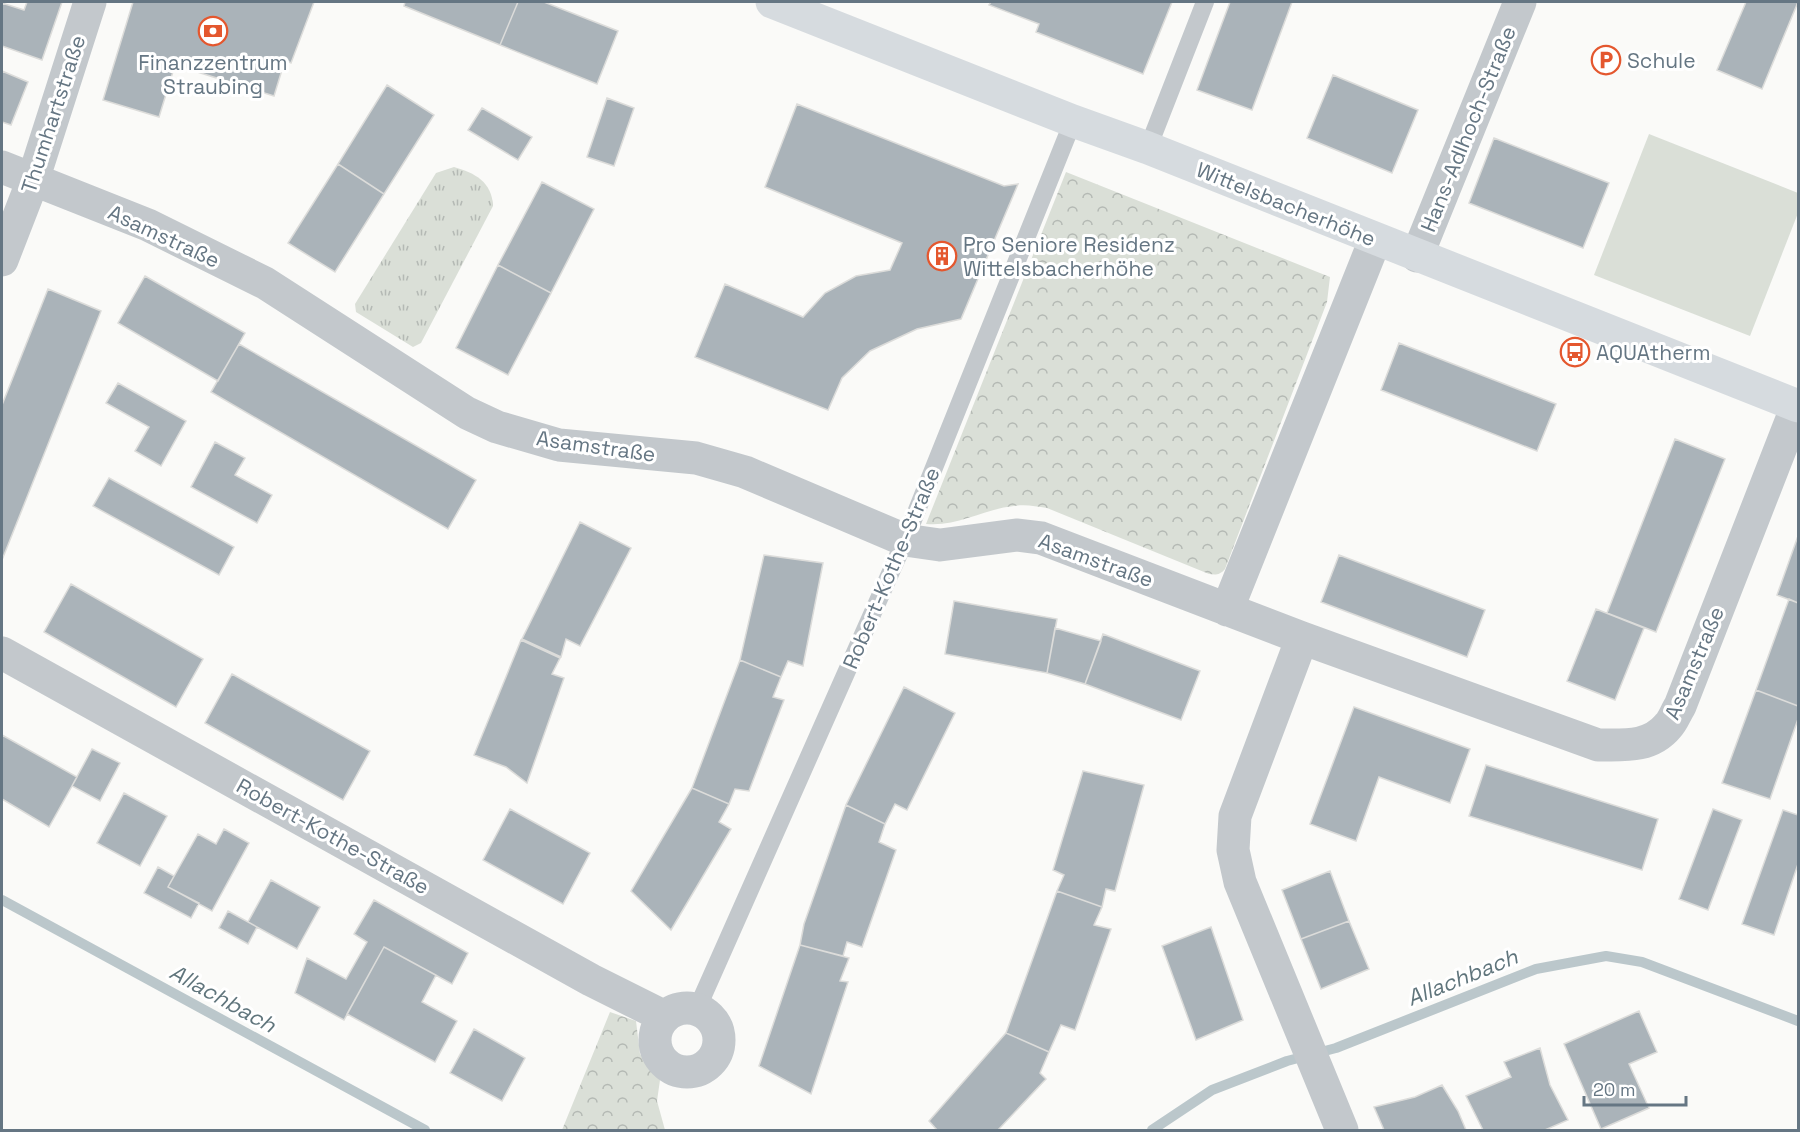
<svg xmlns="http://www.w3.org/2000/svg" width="1800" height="1132" viewBox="0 0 1800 1132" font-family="'Space Grotesk',sans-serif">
  <defs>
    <pattern id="grass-tufts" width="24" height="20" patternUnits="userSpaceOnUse" patternTransform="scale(1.5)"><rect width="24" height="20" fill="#dadfd7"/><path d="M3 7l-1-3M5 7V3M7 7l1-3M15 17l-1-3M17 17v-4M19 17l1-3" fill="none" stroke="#b4b9b4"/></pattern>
    <pattern id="park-crowns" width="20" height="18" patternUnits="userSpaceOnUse" patternTransform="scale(1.5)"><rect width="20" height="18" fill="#dadfd7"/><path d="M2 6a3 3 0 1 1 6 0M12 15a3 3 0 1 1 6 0" fill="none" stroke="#b4b9b4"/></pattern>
  </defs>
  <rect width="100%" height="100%" fill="#fafaf8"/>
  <!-- grass -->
  <path fill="url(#grass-tufts)" d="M454 167C475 173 492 182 493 206L421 343 413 347 356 312 355 304 436 173Z"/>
  <!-- park -->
  <path fill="url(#park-crowns)" d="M1066 172 1330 277 1327 302 1225 569C1220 575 1216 575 1209 574L1047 508C1035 506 1025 504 1014 506 983 509 958 527 926 524Z
    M610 1012 636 1021 640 1054 660 1080 657 1101 665 1130H562Z"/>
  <!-- garden -->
  <path fill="#dadfd7" d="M1649 134 1798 193V213L1750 336 1594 275Z"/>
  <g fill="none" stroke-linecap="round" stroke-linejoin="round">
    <!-- stream -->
    <path stroke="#bbc7cb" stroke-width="10" d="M2 900 425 1130
      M1152 1130 1212 1090 1287 1061 1336 1048 1536 969 1606 956 1642 962 1798 1021"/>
  </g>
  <!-- building -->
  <path fill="#aab3b9" stroke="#dcdcda" stroke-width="1.5" d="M27 2H62L42 60 2 46V3L24 10Z
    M133 2H314L291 63 285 60 274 96 175 65 159 117 103 100Z
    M405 2H518L500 45 404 6Z
    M518 2H544L618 31 597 84 500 45Z
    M991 2H1172L1143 74 1036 32 1039 24 989 5Z
    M1230 2H1292L1252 110 1197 90Z
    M1746 2H1798L1762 89 1717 70Z
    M2 71 28 82 11 125 2 122Z
    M1333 75 1418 110 1392 173 1307 138Z
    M387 85 434 115 384 194 338 164Z
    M607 98 634 108 614 166 587 157Z
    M797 104 1004 186 1018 184 961 319 917 329 870 351 842 378 828 410 695 357 725 284 803 317 825 293 856 276 890 270 902 243 765 187Z
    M482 108 532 137 518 160 468 130Z
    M1494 138 1609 183 1583 248 1469 203Z
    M338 164 384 194 335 272 288 243Z
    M542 182 594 209 551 293 498 265Z
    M498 265 551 293 508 375 456 348Z
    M145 276 245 333 218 381 118 323Z
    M48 289 101 311 2 560V405Z
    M1399 343 1556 404 1537 451 1381 390Z
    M239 344 476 480 448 529 211 392Z
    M118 383 186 421 161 466 135 451 149 427 106 403Z
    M1675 439 1725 459 1656 632 1607 613Z
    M215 442 245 458 235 475 272 495 257 523 191 487Z
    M109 478 234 547 219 575 93 506Z
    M580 522 631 548 580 646 566 639 561 657 522 639Z
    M1798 536V603L1777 595Z
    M764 555 823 563 803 666 788 661 781 677 740 660Z
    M1339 555 1485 610 1467 657 1321 602Z
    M71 584 203 659 176 707 44 632Z
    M1789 599 1798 603V706L1756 690Z
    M954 601 1057 619 1047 673 945 654Z
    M1596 609 1644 628 1615 700 1567 681Z
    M1055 628 1101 641 1085 684 1047 673Z
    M1103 634 1200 671 1181 720 1085 684Z
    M521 640 560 658 552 674 564 678 527 783 506 767 474 755Z
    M740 660 781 677 773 697 784 700 749 791 735 789 729 804 692 788Z
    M232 674 370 751 343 800 205 723Z
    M904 687 955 713 907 810 895 804 885 824 846 805Z
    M1756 690 1798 706V719L1770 799 1722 783Z
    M1354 707 1470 749 1450 803 1379 777 1356 841 1310 824Z
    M2 735 77 777 49 827 2 799Z
    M92 749 120 763 100 801 72 786Z
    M1486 765 1658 819 1642 870 1469 816Z
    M1083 771 1144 785 1115 891 1106 889 1102 907 1057 891 1064 875 1053 870Z
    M692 788 729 804 719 822 731 829 671 930 631 891Z
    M124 793 167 816 140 866 97 843Z
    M846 805 885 824 879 842 896 850 862 947 847 942 843 956 800 945 804 924Z
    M510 809 590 853 563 904 483 860Z
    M1713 809 1742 820 1708 910 1679 899Z
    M1783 810 1798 815V864L1774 935 1742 924Z
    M224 829 249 843 212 911 168 887 198 834 216 844Z
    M158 867 174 876 168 887 199 903 191 918 144 893Z
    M1330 871 1349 921 1301 939 1282 890Z
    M271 880 320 907 297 949 248 922Z
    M1057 891 1102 907 1094 925 1111 929 1075 1030 1061 1025 1049 1052 1006 1033Z
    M374 900 468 953 452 984 384 947 344 1020 295 993 307 958 346 979 367 942 354 934Z
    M228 911 257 927 248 944 219 928Z
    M1349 921 1369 969 1321 989 1301 939Z
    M1211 927 1243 1020 1196 1040 1162 946Z
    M800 945 849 958 840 981 848 982 811 1094 759 1066Z
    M384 947 436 975 422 1002 457 1021 435 1062 347 1014Z
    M1639 1011 1657 1052 1629 1064 1649 1108 1601 1129 1564 1044Z
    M474 1029 525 1058 502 1101 450 1073Z
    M1006 1033 1049 1052 1040 1073 1046 1079 998 1130H937L929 1121Z
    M1540 1048 1550 1085 1568 1120 1545 1130H1483L1466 1096 1511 1077 1504 1062Z
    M1442 1085 1458 1111 1466 1130H1384L1374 1107 1415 1097Z"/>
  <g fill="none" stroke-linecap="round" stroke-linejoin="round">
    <!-- lane -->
    <path stroke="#c3c8cc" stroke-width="18" d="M1148 148 1205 2
      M697 1009 905 540 1073 121"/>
    <!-- street -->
    <path stroke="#c3c8cc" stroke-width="33" d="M2 167 148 225 265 283 467 413 497 427 559 445 696 458 745 472 905 540 940 545 1016 535 1041 538 1302 638 1598 745C1623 745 1650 748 1668 726 1673 721 1676 712 1680 706L1797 406
      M1417 256 1520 2
      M2 260 33 180 90 2
      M1227 610 1375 240
      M1302 638 1235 816 1233 850 1240 882 1342 1130
      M2 653 591 980 665 1017
      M655 1040a32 32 0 1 1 64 0a32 32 0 1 1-64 0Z"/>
    <!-- secondary -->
    <path stroke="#d6dbdf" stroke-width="33" d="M772 2 1073 121 1148 148 1798 406"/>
  </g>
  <!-- icons -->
  <defs>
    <g id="bank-ring" transform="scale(1.5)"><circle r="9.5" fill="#fff" stroke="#e4572e" stroke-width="1.5"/><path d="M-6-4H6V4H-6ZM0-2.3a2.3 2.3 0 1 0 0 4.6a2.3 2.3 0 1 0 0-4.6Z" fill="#e4572e"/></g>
    <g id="parking-ring" transform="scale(1.5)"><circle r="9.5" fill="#fff" stroke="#e4572e" stroke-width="1.5"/><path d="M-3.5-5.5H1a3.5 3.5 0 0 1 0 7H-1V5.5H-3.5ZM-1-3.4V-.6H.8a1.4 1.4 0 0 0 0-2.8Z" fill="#e4572e"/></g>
    <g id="building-ring" transform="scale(1.5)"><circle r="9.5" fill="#fff" stroke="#e4572e" stroke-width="1.5"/><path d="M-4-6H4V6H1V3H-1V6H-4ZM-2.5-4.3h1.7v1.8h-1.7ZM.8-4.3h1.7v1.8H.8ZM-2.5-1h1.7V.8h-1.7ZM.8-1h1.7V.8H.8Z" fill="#e4572e"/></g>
    <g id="bus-ring" transform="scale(1.5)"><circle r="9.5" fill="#fff" stroke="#e4572e" stroke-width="1.5"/><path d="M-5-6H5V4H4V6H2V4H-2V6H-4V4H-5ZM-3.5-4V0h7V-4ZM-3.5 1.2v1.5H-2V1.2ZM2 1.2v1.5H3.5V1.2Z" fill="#e4572e"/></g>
  </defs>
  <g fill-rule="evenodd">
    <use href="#bank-ring" x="213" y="31"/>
    <use href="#parking-ring" x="1606" y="60"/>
    <use href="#building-ring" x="942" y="256"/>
    <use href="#bus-ring" x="1575" y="352"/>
  </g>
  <g text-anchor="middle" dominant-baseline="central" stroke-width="6" stroke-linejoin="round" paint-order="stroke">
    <!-- poi labels -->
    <g font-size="21" fill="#657683" stroke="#fff" text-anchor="start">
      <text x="1627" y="60">Schule</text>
      <text x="213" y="62" text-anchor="middle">Finanzzentrum<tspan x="213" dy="24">Straubing</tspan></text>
      <text x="963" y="244">Pro Seniore Residenz<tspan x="963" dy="24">Wittelsbacherhöhe</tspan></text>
      <text x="1596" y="352">AQUAtherm</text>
    </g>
    <!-- street labels -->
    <g font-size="21" fill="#657683" stroke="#fff">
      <text transform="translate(53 114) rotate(-72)">Thumhartstraße</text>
      <text transform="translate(1468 129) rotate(-68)">Hans-Adlhoch-Straße</text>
      <text transform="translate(1286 204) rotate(22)">Wittelsbacherhöhe</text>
      <text transform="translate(164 236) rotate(25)">Asamstraße</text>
      <text transform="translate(596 446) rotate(8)">Asamstraße</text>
      <text transform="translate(1096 560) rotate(20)">Asamstraße</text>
      <text transform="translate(891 568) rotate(-67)">Robert-Kothe-Straße</text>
      <text transform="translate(1694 663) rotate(-67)">Asamstraße</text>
      <text transform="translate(333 836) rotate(29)">Robert-Kothe-Straße</text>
    </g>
    <!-- water labels -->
    <g font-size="22" font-style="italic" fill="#60757c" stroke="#fff">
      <text transform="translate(1462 977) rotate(-22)">Allachbach</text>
      <text transform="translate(223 998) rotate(29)">Allachbach</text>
    </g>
  </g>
  <!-- border -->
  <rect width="1800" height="1132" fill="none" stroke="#657683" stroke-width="6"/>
  <!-- scale -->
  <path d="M1584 1096v9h102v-9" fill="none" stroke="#657683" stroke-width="3"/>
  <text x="1593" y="1096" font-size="18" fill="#657683" stroke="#ffffff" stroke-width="4.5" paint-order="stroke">20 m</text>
</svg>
